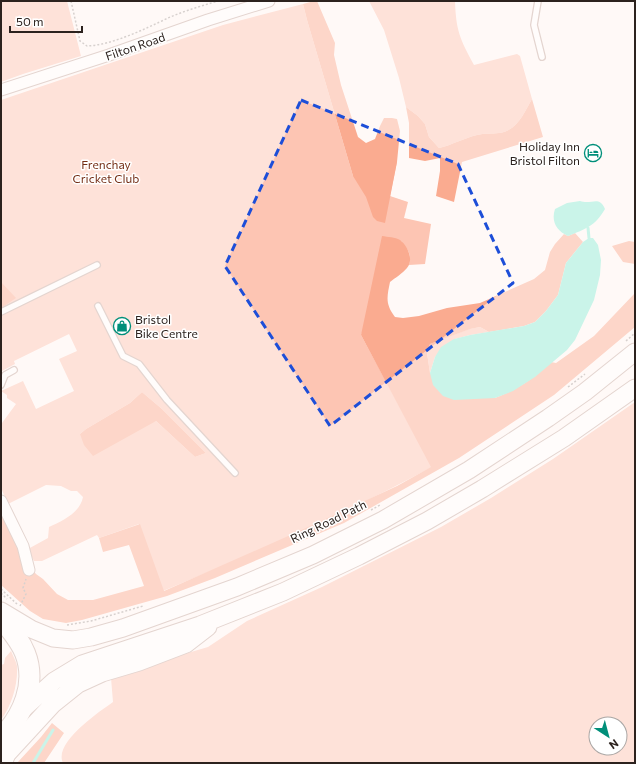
<svg xmlns="http://www.w3.org/2000/svg" width="636" height="764" viewBox="0 0 636 764" font-family="Commissioner,sans-serif">
  <rect width="100%" height="100%" fill="#fff9f7"/>
  <!-- green -->
  <path fill="#fdc5b3" fill-rule="evenodd" d="M1 1H67L81 56 23 74 1 82Z
    M369 1H455C456 31 460 39 474 65L517 54 520 56 532 99C524 113 517 131 499 133 492 134 484 133 477 135 464 138 452 145 439 148L429 137 425 124 418 116 406 107 399 78 384 30Z
    M303 4 307 20 353 176 397 162 390 196 408 202 404 218 431 224 425 264 409 265C412 254 408 250 401 241L361 335 432 467C346 513 253 554 163 591L139 524 99 538 97 535 42 561H34L28 549 48 538 49 527C62 521 80 513 83 497L77 491H71L61 486 46 485 8 504 1 488V422L2 423 16 404 7 398V395L1 391 23 381 36 409 74 391 59 359 77 351 69 334 14 361 15 364 2 371 1 373V100L223 25ZM142 392 162 409 206 453 195 457 156 421 80 434 86 429 130 403Z
    M480 327 489 332 470 335 455 339 435 357 430 373 427 353 430 344 469 329Z
    M635 402V763H63C53 743 99 712 113 702L111 678 157 662 208 647 247 621 322 587 441 527 491 498 553 459ZM596 724H620V748H596Z
    M11 651C13 656 16 661 17 666 18 684 12 705 1 720V665L4 664 5 658Z"/>
  <!-- forest -->
  <path fill="#faab90" d="M314 1H317L335 43 334 55 341 85 358 137 366 143 375 139 380 126 384 118H392L397 119 400 131 397 162 385 223 377 221 373 217 366 197 353 176 307 20 303 4Z
    M532 99 543 137 462 162 454 202 436 196 440 171V158L425 161 409 158V123L406 107 418 116 425 124 429 137 439 148C452 145 464 138 477 135 484 133 492 134 499 133 517 131 524 113 532 99Z
    M575 233 583 242 566 263 558 295 546 311 535 322 524 326 489 332 480 327 470 329 430 344 427 353 430 373 495 398C518 389 533 379 551 362L556 363 594 336 635 293V327L554 395 459 458 344 523 215 578 167 596 82 620 66 623 43 619 30 611 1 585V509L22 557 36 574 43 579 57 594 68 600H93L144 586 129 545 103 552 99 538 140 524 164 591 295 533 397 486 431 467 361 335 382 236C388 237 395 237 400 240 408 246 414 260 407 268 403 273 395 278 390 282 387 297 385 304 395 317L403 318 419 316 447 308 480 303 534 279 545 270 550 252 555 244 564 234 568 236Z
    M629 241 635 242V264L623 262 612 246Z
    M1 282 16 298 1 308Z
    M142 392 162 409 206 453 195 457 156 421 93 456 84 445 80 434 86 429 130 403Z
    M52 723 64 733 44 763H17L41 737Z"/>
  <!-- water -->
  <path fill="#89eed7" d="M580 201C592 205 599 195 605 209 595 226 586 229 568 236 556 231 551 221 555 209L567 203Z
    M589 238H593L598 245 601 260 600 275 594 300 575 340 567 350 535 377 513 391 495 398 454 400 443 396 433 385 430 373 435 357 441 347 454 339 470 335 524 326 535 322 546 311 558 295 566 263 583 242Z"/>
  <g fill="none" stroke-linecap="round" stroke-linejoin="round">
    <!-- stream -->
    <path stroke="#89eed7" stroke-width="3" d="M588 228 589 238
      M33 763 53 730"/>
    <!-- lane casing -->
    <g stroke="#c3a89f" stroke-width="8">
      <path id="lane" d="M538 1 534 25 542 57
        M98 306 123 356 139 364 167 400 235 473
        M1 312 97 265
        M1 385 5 375 14 370"/>
    </g>
    <!-- street casing -->
    <g stroke="#c3a89f" stroke-width="13">
      <path id="street" d="M1 90 109 55 208 20 269 1
        M1 501 23 546 29 570"/>
    </g>
    <!-- primary casing -->
    <g stroke="#c3a89f" stroke-width="19">
      <path id="primary" d="M1 611 31 629 53 638 73 640 91 637 123 628 237 587 313 555 383 520 469 470 548 418 585 392 635 352
        M22 710 54 681 82 664 200 625 283 592 359 556 427 521 482 489 564 438 635 388
        M7 754 53 704 78 684 102 673 139 662 186 644 208 627"/>
    </g>
    <!-- highway casing -->
    <g stroke="#c3a89f" stroke-width="22">
      <path id="highway" d="M1 618C10 629 20 640 25 653 37 683 23 716 1 738
        M2 763 15 725"/>
    </g>
    <!-- path -->
    <path stroke="#a79f9c" stroke-width="1.5" stroke-dasharray="2 2" stroke-linecap="butt" d="M71 1 80 41 87 46C112 45 145 29 168 18 184 11 201 6 218 1
      M626 341 635 333
      M568 387 585 374
      M371 510 380 505
      M1 589 18 605
      M1 593 7 599
      M20 606 26 594 23 588 26 579
      M67 625 91 621 143 606"/>
    <!-- lane -->
    <use href="#lane" stroke="#fff" stroke-width="5.5"/>
    <!-- street -->
    <use href="#street" stroke="#fff" stroke-width="11"/>
    <!-- primary -->
    <use href="#primary" stroke="#fff" stroke-width="17"/>
    <!-- highway -->
    <use href="#highway" stroke="#fff" stroke-width="20"/>
  </g>
  <!-- marked area -->
  <path d="M0 0H636V764H0ZM301 100 458 164 513 283 330 426 225 266Z" fill="#fff9f7" fill-opacity=".55" fill-rule="evenodd"/>
  <path fill="none" stroke="#1d4ed8" stroke-width="3" stroke-dasharray="8 5" stroke-linejoin="round" d="M301 100 458 164 513 283 330 426 225 266Z"/>
  <!-- icons -->
  <defs>
    <g id="hotel-ring" transform="scale(0.9)"><circle r="9.5" fill="#fff" stroke="#008f7a" stroke-width="1.5"/><path d="M-6-4.5h1.5V1H6V5H4.5V3h-9V5H-6ZM-4 0a1.8 1.8 0 1 1 3.6 0ZM.5 0V-2.5h3Q6-2.5 6 0Z" fill="#008f7a"/></g>
    <g id="shop-ring" transform="scale(0.9)"><circle r="9.5" fill="#fff" stroke="#008f7a" stroke-width="1.5"/><path d="M-5-2.5h2.3a2.7 3.5 0 0 1 5.4 0H5L5.5 6h-11ZM-1.5-2.5h3a1.5 2.3 0 0 0-3 0Z" fill="#008f7a"/></g>
  </defs>
  <g fill-rule="evenodd">
    <use href="#hotel-ring" x="593" y="153"/>
    <use href="#shop-ring" x="122" y="326"/>
  </g>
  <g text-anchor="middle" dominant-baseline="central" stroke-width="3" stroke-linejoin="round" paint-order="stroke">
    <!-- street labels -->
    <g font-size="12" fill="#2c221e" stroke="#fff">
      <text transform="translate(135 46) rotate(-19)">Filton Road</text>
      <text transform="translate(328 521) rotate(-26)">Ring Road Path</text>
    </g>
    <!-- poi labels -->
    <g font-size="12" fill="#2c221e" stroke="#fff" text-anchor="end">
      <text x="580" y="146">Holiday Inn<tspan x="580" dy="14">Bristol Filton</tspan></text>
      <text x="135" y="319" text-anchor="start">Bristol<tspan x="135" dy="14">Bike Centre</tspan></text>
    </g>
    <!-- park labels -->
    <g font-size="12" fill="#742e15" stroke="#fff">
      <text x="106" y="164">Frenchay<tspan x="106" dy="14">Cricket Club</tspan></text>
    </g>
  </g>
  <!-- border -->
  <rect width="636" height="764" fill="none" stroke="#2c221e" stroke-width="4"/>
  <!-- north arrow -->
  <g transform="translate(608 736) rotate(144)"><circle r="19" fill="#ffffff" stroke="#aba7a5"/>
  <path d="M0-3L7 15L0 10L-7 15Z" fill="#008f7a"/>
  <text y="-6" font-size="11" font-weight="bold" text-anchor="middle" fill="#2c221e">N</text>
  </g>
  <!-- scale -->
  <path d="M10 26v6h72v-6" fill="none" stroke="#2c221e" stroke-width="2"/>
  <text x="16" y="26" font-size="12" fill="#2c221e" stroke="#ffffff" stroke-width="3" paint-order="stroke">50 m</text>
</svg>
